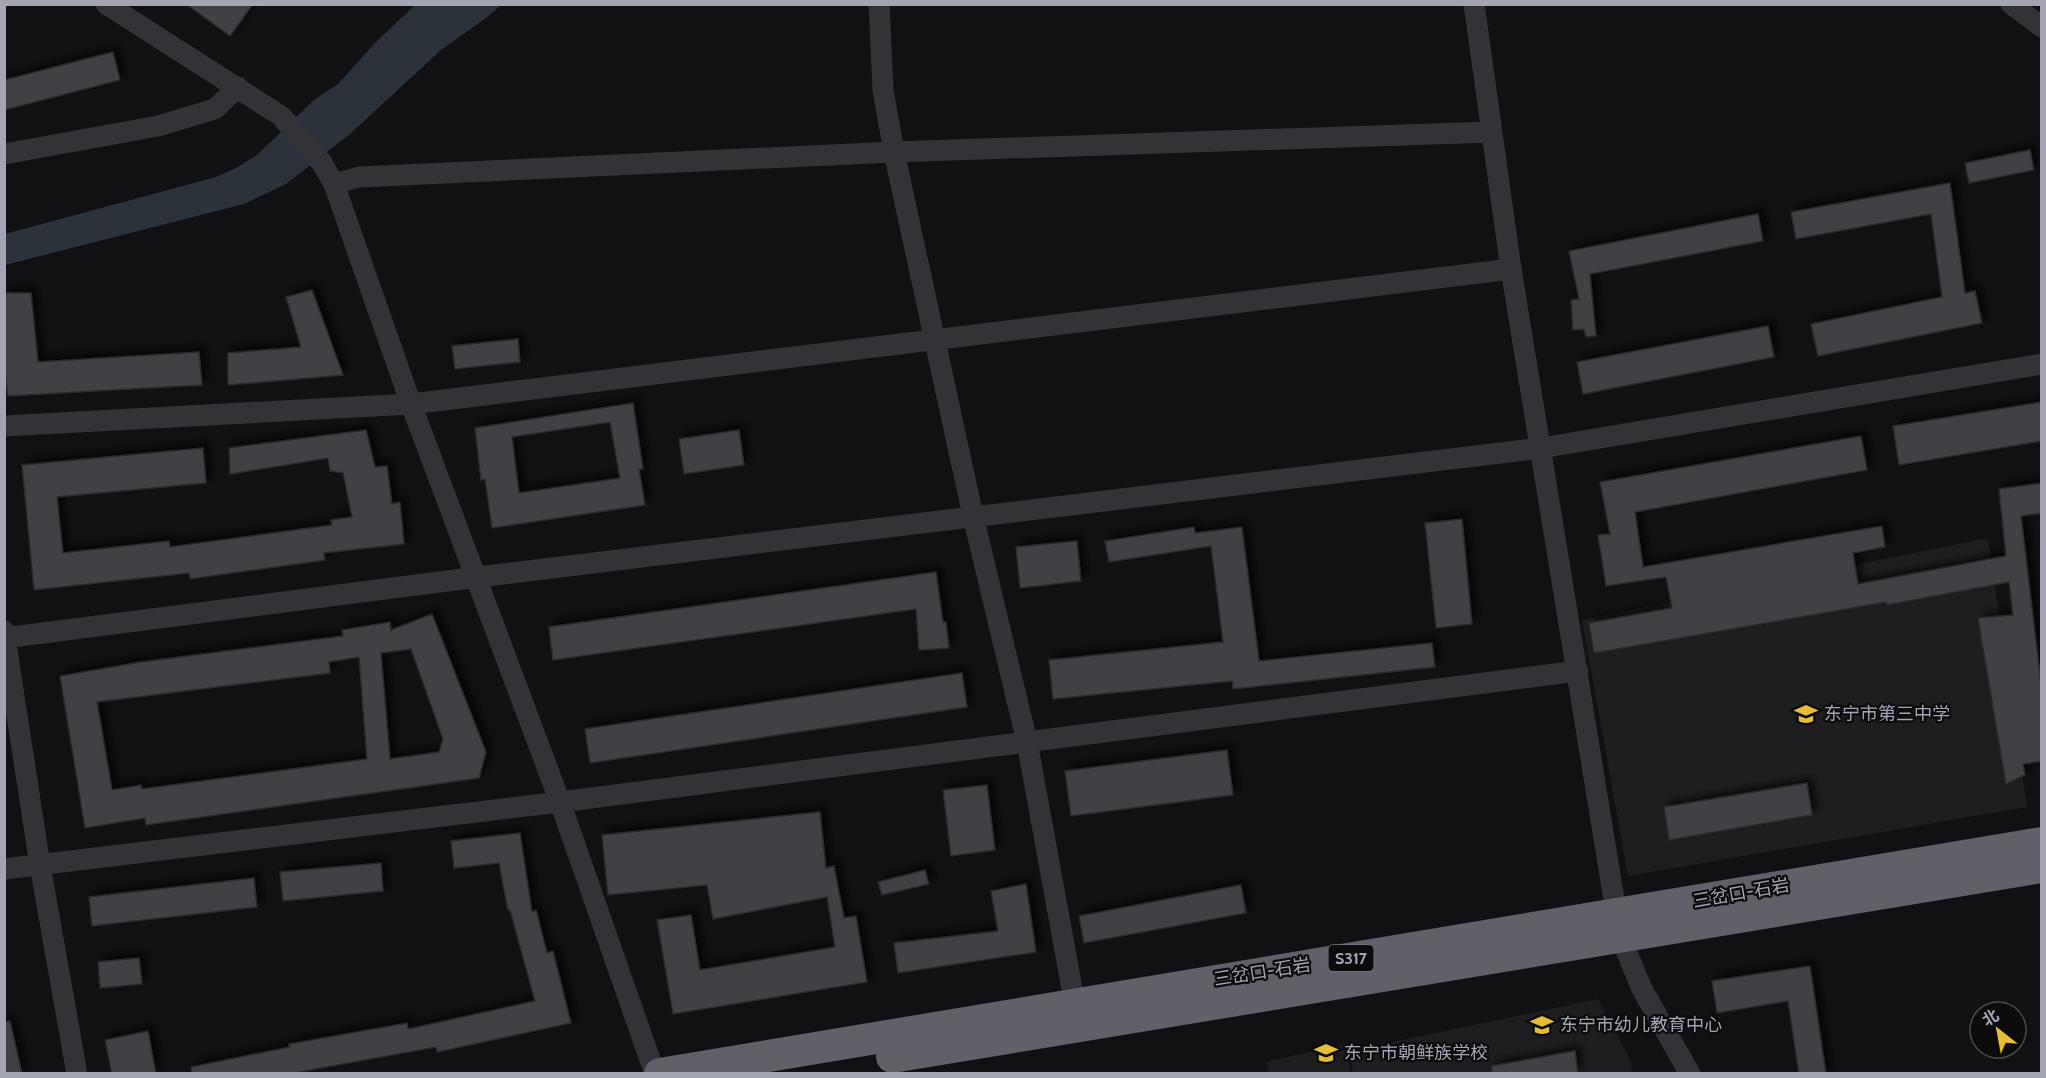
<svg xmlns="http://www.w3.org/2000/svg" width="2046" height="1078" viewBox="0 0 2046 1078" font-family="Cabin,'Noto Sans SC',sans-serif">
  <defs>
    <filter id="shadow"><feDropShadow dx="5.5" dy="-5.5" stdDeviation="3" flood-color="#0009"/></filter>
  </defs>
  <rect width="100%" height="100%" fill="#111113"/>
  <!-- built -->
  <path fill="#1e1d1f" d="M1988 538 2027 807 1628 876 1582 620Z
    M1598 999 1631 1061 1632 1073H1353L1349 1051Z
    M1345 1044 1351 1073H1269L1266 1062Z"/>
  <!-- water -->
  <path fill="#2c323a" d="M415 5H501L486 18 441 50 350 134 286 184 244 204 5 265V234L216 177 236 168 257 155 315 99 338 84 376 42Z"/>
  <!-- building -->
  <path fill="#404145" stroke="#2c2b2e" stroke-width="1.5" fill-rule="evenodd" filter="url(#shadow)" d="M186 4H253L230 36Z
    M113 52 120 80 4 110V80Z
    M2030 150 2034 170 1969 183 1965 163Z
    M1950 183 1965 293 1975 291 1982 323 1818 356 1811 324 1942 297 1931 214 1796 239 1791 212Z
    M1758 214 1763 241 1590 274 1596 336 1586 337 1584 329 1573 330 1571 300 1579 299 1569 251Z
    M312 290 343 375 228 385V353L301 347 286 297Z
    M4 293H31L38 362 199 352 202 385 8 396 4 362Z
    M1768 326 1774 357 1583 394 1577 362Z
    M518 339 520 362 455 369 452 346Z
    M2042 402V441L1899 465 1893 426Z
    M633 403 643 469H639L645 505 492 528 485 479 481 480 475 428ZM610 422 620 478 519 493 512 437Z
    M366 430 375 467 387 466 392 504 400 502 404 544 324 553 325 560 190 579 189 573 34 590 22 465 203 448 206 483 57 497 63 553 169 541 170 547 332 525 331 520 352 517 343 473 330 471 328 458 230 474 229 448Z
    M739 430 744 465 684 474 679 439Z
    M1861 436 1867 470 1635 512 1643 567 1882 526 1885 547 1853 553 1858 584 2006 556 1999 489 2042 483V513L2021 516 2042 692V761L2023 764 2025 775 2006 784 1978 618 2013 615 2009 582 1887 605 1886 602 1594 653 1589 623 1672 608 1666 577 1606 586 1598 535 1610 534 1600 482Z
    M1462 519 1472 624 1436 628 1425 523Z
    M1194 527 1195 533 1242 527 1259 661 1432 643 1435 667 1233 689 1232 681 1053 699 1049 660 1223 642 1211 546 1109 562 1105 541Z
    M1077 541 1081 581 1020 588 1016 547Z
    M936 572 943 622H946L949 648 919 650 916 609 553 660 549 627Z
    M432 614 486 752 479 778 146 825 145 818 85 828 60 676 141 662 343 636 342 630 390 622 391 630ZM411 649 443 739 439 752 390 759 381 653ZM359 657 367 759 142 789 141 785 112 790 97 702 330 673 329 662Z
    M962 673 967 707 590 763 585 729Z
    M1227 750 1233 795 1071 816 1065 771Z
    M1807 783 1812 815 1669 840 1664 807Z
    M987 785 995 850 951 856 943 790Z
    M820 812 826 868 834 866 844 918 856 916 867 982 673 1014 657 920 691 915 700 970 835 947 827 897 713 919 707 885 608 895 602 835Z
    M520 833 532 912 536 910 547 953 553 951 571 1023 437 1052 436 1047 288 1074H192L191 1067 290 1047 289 1044 407 1023 408 1029 535 1001 510 910H508L499 863 454 868 451 841Z
    M381 863 383 891 283 901 280 872Z
    M925 870 929 884 882 895 878 882Z
    M254 878 257 907 92 926 89 897Z
    M1026 884 1036 952 898 973 894 943 998 931 991 891Z
    M1241 885 1246 913 1084 943 1079 916Z
    M139 958 142 984 100 988 98 962Z
    M1810 966 1826 1074H1799L1788 1001 1717 1013 1712 981Z
    M10 1021 22 1074H4V1022Z
    M148 1031 156 1074H112L105 1040Z
    M1575 1051 1578 1074H1492V1066Z"/>
  <g fill="none" stroke-linecap="round" stroke-linejoin="round">
    <!-- minor -->
    <path stroke="#323337" stroke-width="21" d="M106 4 281 116 322 163 334 184 411 404 560 802 655 1074
      M879 4 883 90 894 152 973 516 1027 742 1077 1016
      M1474 4 1511 269 1620 936 1642 989 1690 1074
      M2011 4 2042 27
      M4 154 158 126 215 109 238 87
      M334 184 359 177 894 152 1492 132
      M4 426 411 404 1511 269
      M4 631 40 865 77 1074
      M4 638 478 577 1541 448 2042 364
      M4 869 560 802 1578 671"/>
    <!-- highway -->
    <path stroke="#5f6068" stroke-width="32" d="M892 1057 2042 867
      M660 1074 2042 843"/>
  </g>
  <!-- icons -->
  <defs>
    <g id="school-bare" transform="scale(1.8)"><path d="M0-5L7-2L0 1L-7-2ZM-4 1L0 2.5L4 1V4Q0 6-4 4Z" fill="#e5bd36" stroke="#0c0c0d" stroke-width="2.5" paint-order="stroke"/></g>
  </defs>
  <g fill-rule="evenodd">
    <use href="#school-bare" x="1806" y="714"/>
    <use href="#school-bare" x="1542" y="1025"/>
    <use href="#school-bare" x="1326" y="1053"/>
  </g>
  <g text-anchor="middle" dominant-baseline="central" stroke-width="4.5" stroke-linejoin="round" paint-order="stroke">
    <!-- shield labels -->
    <rect fill="#0c0c0d" stroke="#767880" stroke-width="1.5" x="1328.5" y="945" width="45" height="26" rx="4.5"/>
    <g font-size="16" font-weight="bold" fill="#a3a6b2">
      <text x="1351" y="958">S317</text>
    </g>
    <!-- poi labels -->
    <g font-size="18" fill="#a3a6b2" stroke="#0c0c0d" text-anchor="start">
      <text x="1824" y="714">东宁市第三中学</text>
      <text x="1560" y="1025">东宁市幼儿教育中心</text>
      <text x="1344" y="1053">东宁市朝鲜族学校</text>
    </g>
    <!-- street labels -->
    <g font-size="18" fill="#a3a6b2" stroke="#0c0c0d">
      <text transform="translate(1741 893) rotate(-10)">三岔口-石岩</text>
      <text transform="translate(1262 972) rotate(-9)">三岔口-石岩</text>
    </g>
  </g>
  <!-- border -->
  <rect width="2046" height="1078" fill="none" stroke="#a3a6b2" stroke-width="12"/>
  <!-- north arrow -->
  <g transform="translate(1998 1030) rotate(329)"><circle r="28" fill="#0c0c0d" stroke="#484a4f" stroke-width="1.5"/>
  <path d="M0-4.5L10 22L0 15L-10 22Z" fill="#e5bd36"/>
  <text y="-9" font-size="16" font-weight="bold" text-anchor="middle" fill="#a3a6b2">北</text>
  </g>
</svg>
